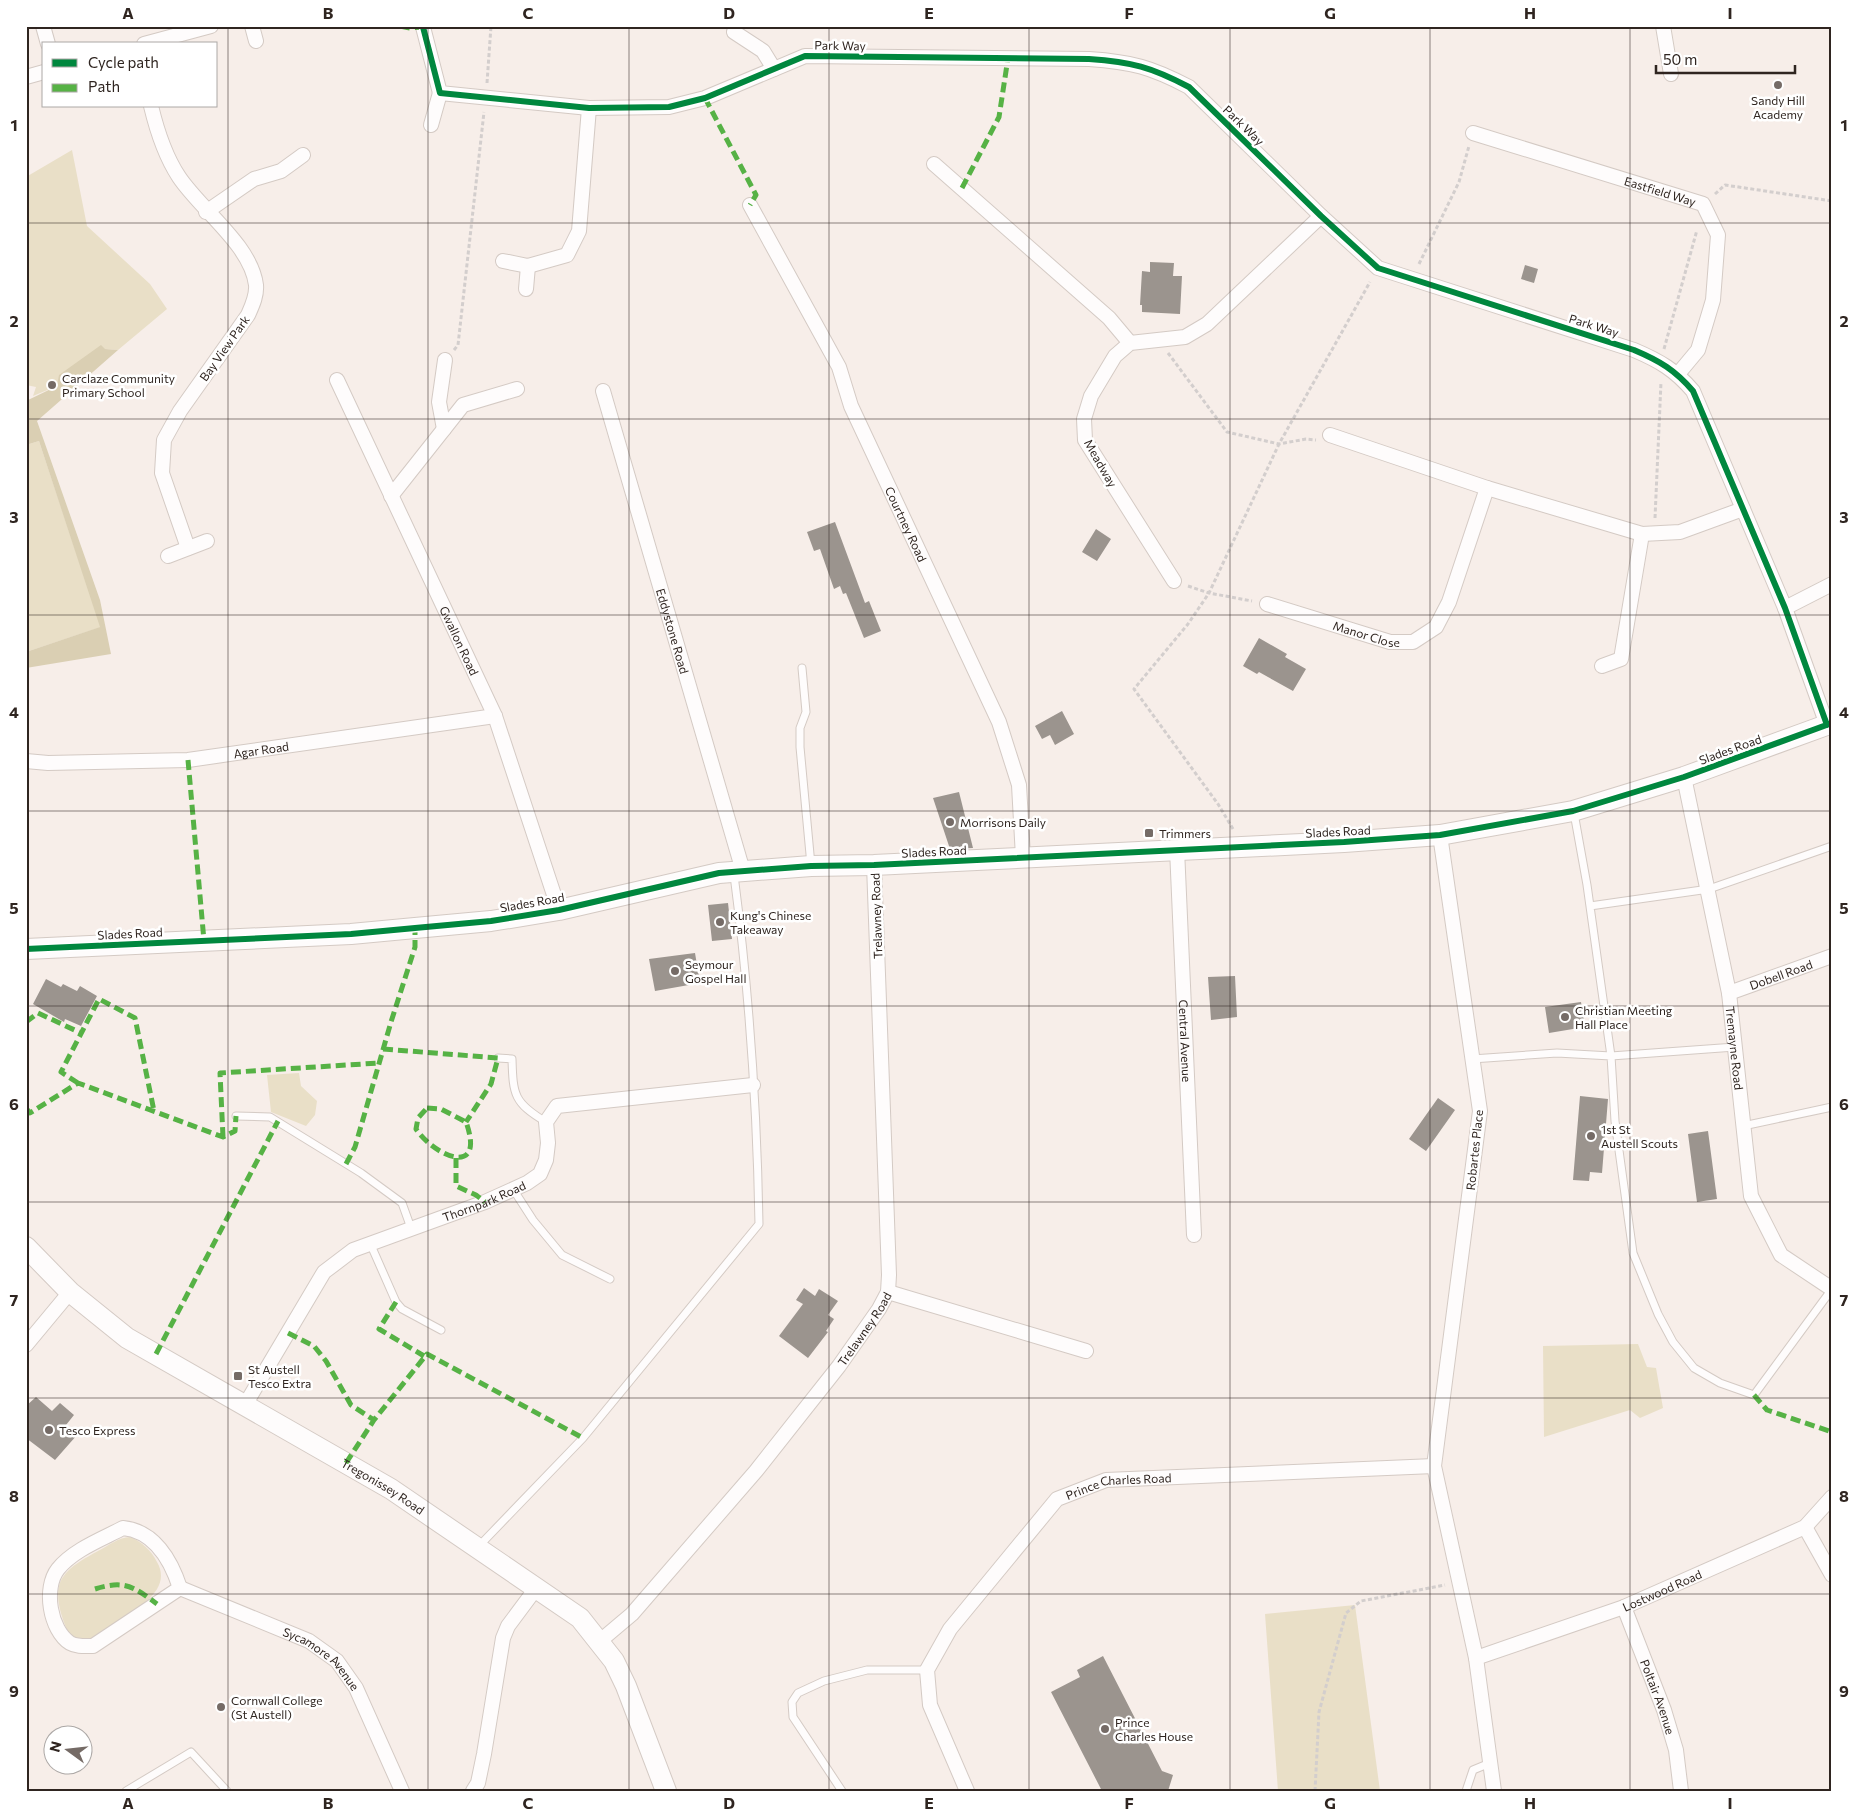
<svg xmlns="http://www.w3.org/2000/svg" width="1858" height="1817" viewBox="0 0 1858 1817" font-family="Commissioner,sans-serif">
  <rect width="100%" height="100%" fill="#f7eee9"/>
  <!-- green -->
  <path fill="#e9dfc7" d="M72 150 87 226 150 284 167 309 118 350 105 349 57 386 33 396 36 387 26 385V177Z
    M39 441 101 627 26 652V445Z
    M299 1073 301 1086 317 1101 315 1115 306 1126 271 1112 267 1075Z
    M1638 1344 1647 1367 1656 1368 1663 1408 1640 1418 1630 1410 1544 1437 1543 1346Z
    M130 1537C142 1542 151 1550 157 1562 173 1590 137 1608 118 1621 109 1628 97 1639 85 1640 76 1640 68 1634 65 1625 49 1582 61 1571 98 1551 108 1546 119 1537 130 1537Z
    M1355 1605 1380 1791H1278L1265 1614Z"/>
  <!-- forest -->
  <path fill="#dacfb3" d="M101 345 105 349 118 350 37 421 100 600 111 654 26 668V652L100 627 39 441 26 445V401L57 386 59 375Z"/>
  <!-- building -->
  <path fill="#9b948e" d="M1150 262 1174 263 1173 276H1182L1180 314 1142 312V305H1140L1142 271 1150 272Z
    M1525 265 1538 269 1534 283 1521 279Z
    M835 522 865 603 869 601 881 631 864 638 846 593 843 594 840 586 834 589 820 549 814 551 807 532Z
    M1096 529 1111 539 1097 561 1082 552Z
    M1259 638 1287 654 1285 657 1306 669 1293 691 1259 672 1257 674 1243 666Z
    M1062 711 1074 734 1055 745 1050 735 1042 739 1035 726Z
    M959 792 973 848 950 849 933 798Z
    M728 903 732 939 712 941 708 905Z
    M695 953 700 983 655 991 649 959Z
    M1235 976 1237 1017 1211 1020 1208 977Z
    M46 979 61 987 63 984 77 991 80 986 97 996 81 1026 65 1019 64 1022 33 1004Z
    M1581 1002 1585 1027 1549 1033 1545 1007Z
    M1580 1096 1608 1099 1602 1173 1590 1172 1589 1181 1573 1180Z
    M1438 1098 1455 1110 1426 1151 1409 1139Z
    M1708 1131 1717 1199 1697 1202 1688 1134Z
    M804 1288 815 1296 819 1289 838 1301 828 1315 834 1319 826 1331 828 1332 808 1358 779 1336 803 1304 796 1300Z
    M36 1397 52 1411 60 1403 74 1415 66 1425 77 1435 55 1460 26 1438V1406Z
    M1103 1656 1162 1771 1173 1775 1168 1791H1102L1051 1692 1080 1677 1077 1670Z"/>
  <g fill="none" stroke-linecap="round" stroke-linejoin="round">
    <!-- lane casing -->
    <g stroke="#d4cac4" stroke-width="9">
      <path id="lane" d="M802 668 806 712 800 728V747L811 865
        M1574 813 1587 885 1611 1056 1735 1047
        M1590 906 1709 889 1832 846
        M498 1058 512 1059C513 1095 514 1103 546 1122
        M1472 1059 1557 1053 1611 1056 1615 1121 1633 1253 1658 1314 1673 1342 1694 1368 1720 1383 1754 1395 1832 1289
        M236 1116 270 1117 361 1173 402 1203 411 1228
        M1743 1126 1832 1107
        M513 1189 533 1220 562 1255 610 1279
        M370 1243 396 1302 402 1309 441 1330
        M478 1547 583 1438 759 1224C757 1107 749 990 734 875
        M126 1791 191 1752 227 1791
        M842 1791 793 1717 792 1702 798 1693 824 1681 867 1670H927
        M1466 1791 1473 1770 1490 1763"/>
    </g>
    <!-- street casing -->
    <g stroke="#d4cac4" stroke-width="16">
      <g id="street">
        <path d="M43 26 48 44"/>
        <path d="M252 26 256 41"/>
        <path d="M1663 26 1671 74"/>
        <path d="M423 27 440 93 589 108 669 107 705 98 805 56 1089 59C1132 62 1151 67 1189 87L1321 216 1378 268 1634 350C1660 361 1675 370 1693 391L1785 608 1827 725"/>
        <path d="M734 32 763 51 774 69"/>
        <path d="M144 44 211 26"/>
        <path d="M26 77 44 72"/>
        <path d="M151 106C157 131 165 156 179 177 201 210 251 245 256 285 257 296 252 306 248 315L180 411 164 440 162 473 188 548"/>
        <path d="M431 125 440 93"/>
        <path id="s1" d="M1473 133 1703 204 1718 235 1713 300 1698 350 1678 374"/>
        <path d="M934 164 1109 318 1130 343"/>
        <path id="s2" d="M750 205 839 367 851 406 999 722 1019 785 1023 857"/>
        <path d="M206 212 254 179 281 171 303 155"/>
        <path d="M503 261 528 266 567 255 579 231 589 108"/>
        <path d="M526 289 528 266"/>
        <path id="s3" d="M337 380 495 716 559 910"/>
        <path id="s4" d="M603 391 743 871"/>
        <path d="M444 429 439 402 445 360"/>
        <path d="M1330 435 1487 488 1642 534 1680 532 1743 509"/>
        <path d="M391 496 463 405 517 389"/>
        <path d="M168 556 207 541"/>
        <path d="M1174 581 1085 440 1084 419 1091 396 1115 356 1130 343 1185 337 1207 324 1321 216"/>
        <path id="s5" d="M1267 604 1390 642H1413L1436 627 1449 602 1487 488"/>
        <path d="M1785 608 1832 584"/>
        <path d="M1602 666 1621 659 1642 534"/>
        <path id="s6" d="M26 761 48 763 188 760 495 716"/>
        <path id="s7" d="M1684 777 1729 993 1751 1196 1781 1255 1832 1289"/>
        <path d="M1440 835 1480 1111 1434 1466 1476 1658 1494 1791"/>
        <path id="s8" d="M1177 849 1194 1235"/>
        <path id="s9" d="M1729 993 1832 956"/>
        <path d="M888 1292 1086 1351"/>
        <path d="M26 1345 70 1292"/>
        <path id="s10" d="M245 1405 324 1272 353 1250 485 1202 527 1183 540 1174 546 1160 548 1143 546 1122 557 1106 753 1085"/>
        <path d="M1805 1527 1832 1575"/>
        <path d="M123 1528C154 1531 171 1560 180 1588L93 1646C85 1646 77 1647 70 1643 50 1630 43 1588 58 1569 73 1550 102 1539 123 1528Z"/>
        <path id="s11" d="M180 1588 309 1641 337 1661 356 1688 402 1791"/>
        <path id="s12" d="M1624 1607 1664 1710 1676 1750 1681 1791"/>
        <path id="s13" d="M600 1641 632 1614 756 1471 839 1366 879 1309 888 1292 889 1275 874 865"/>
        <path id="s14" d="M1476 1658 1624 1607 1805 1527 1832 1497"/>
        <path d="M473 1791 478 1783 484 1754 503 1638 508 1626 537 1587"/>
        <path id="s15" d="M967 1791 930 1705 927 1670 950 1629 1057 1499 1106 1480 1434 1466"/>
      </g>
    </g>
    <!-- secondary casing -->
    <g stroke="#d4cac4" stroke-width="22">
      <g id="secondary">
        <path d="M26 949 351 934 415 928 491 921 559 910 719 873 811 866 874 865 1344 842 1440 835 1573 811 1684 777 1832 723"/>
        <path id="s16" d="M26 1247 70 1292 127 1338 391 1489 580 1618 614 1661 626 1686 666 1791"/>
      </g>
    </g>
    <!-- path -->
    <path stroke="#d3cecd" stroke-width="3" stroke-dasharray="4 2.5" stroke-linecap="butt" d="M487 83 491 26
      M1715 194 1725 185 1832 201
      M1419 264 1459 182 1469 146
      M1664 349 1697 230
      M454 350 458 345 484 112
      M1168 353 1227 432 1279 444 1306 439 1316 440
      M26 386H27
      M1655 518 1661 382
      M1188 586 1209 593 1252 601
      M1233 829 1218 804 1134 689 1188 624 1209 593 1279 444 1370 282
      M1315 1791 1319 1712 1346 1613 1361 1601 1445 1585"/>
    <!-- lane -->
    <use href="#lane" stroke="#fefcfc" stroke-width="7"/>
    <!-- street -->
    <use href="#street" stroke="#fefcfc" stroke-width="14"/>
    <!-- secondary -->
    <use href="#secondary" stroke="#fefcfc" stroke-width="20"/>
    <!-- quiet -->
    <path stroke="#56b245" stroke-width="5" stroke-dasharray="10 5" stroke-linecap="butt" d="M400 26 410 28 423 27
      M705 98 756 195 750 205
      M962 188 999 117 1008 58
      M188 760 204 941
      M26 1022 38 1013 81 1033
      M383 1049 498 1058 491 1084 466 1122
      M78 1083 61 1072 99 999 135 1018 154 1111
      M26 1108 30 1113 78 1083 223 1137 235 1131 236 1116
      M427 1108 441 1109 466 1122C486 1178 435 1157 416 1129L418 1118Z
      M223 1137 220 1073 379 1063
      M456 1158V1186L476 1195 485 1202
      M346 1164 355 1147 391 1022 415 947V928
      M396 1302 379 1329 424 1356
      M288 1333 314 1346 326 1361 351 1405 374 1420 427 1354 583 1438
      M156 1354 278 1121
      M1754 1395 1767 1410 1832 1432
      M346 1463 374 1420
      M95 1589C124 1580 133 1586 157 1604"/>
    <!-- cycleway casing -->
    <g stroke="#fff" stroke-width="9">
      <path id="cycleway" d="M423 27 440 93 589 108 669 107 705 98 805 56 1089 59C1132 62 1151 67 1189 87L1321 216 1378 268 1634 350C1660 361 1675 370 1693 391L1785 608 1827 725
        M26 949 351 934 415 928 491 921 559 910 719 873 811 866 874 865 1344 842 1440 835 1573 811 1684 777 1832 723"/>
    </g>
    <!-- cycleway -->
    <use href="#cycleway" stroke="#00873e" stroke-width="6"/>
  </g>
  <!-- grid -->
  <path fill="none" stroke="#2f2520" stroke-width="1" stroke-opacity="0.55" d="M228 26V1791M428 26V1791M629 26V1791M829 26V1791M1029 26V1791M1230 26V1791M1430 26V1791M1630 26V1791M26 223H1832M26 419H1832M26 615H1832M26 811H1832M26 1006H1832M26 1202H1832M26 1398H1832M26 1594H1832"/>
  <!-- markers -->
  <g fill="#756b66" stroke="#fff" stroke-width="2">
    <circle cx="1778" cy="85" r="5"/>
    <circle cx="52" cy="385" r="5"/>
    <circle cx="950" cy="822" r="5"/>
    <rect x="1144" y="828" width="10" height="10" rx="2.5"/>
    <circle cx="720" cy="922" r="5"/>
    <circle cx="675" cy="971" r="5"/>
    <circle cx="1565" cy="1017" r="5"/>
    <circle cx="1591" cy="1136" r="5"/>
    <rect x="233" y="1371" width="10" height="10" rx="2.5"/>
    <circle cx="49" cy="1430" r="5"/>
    <circle cx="221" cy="1707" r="5"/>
    <circle cx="1105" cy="1729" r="5"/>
  </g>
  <g text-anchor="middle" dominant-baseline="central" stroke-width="5" stroke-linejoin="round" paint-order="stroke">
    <!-- street labels -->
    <g font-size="12" fill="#2f2520" stroke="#fff">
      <text transform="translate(840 45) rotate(1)">Park Way</text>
      <text transform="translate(1244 125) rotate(44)">Park Way</text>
      <text stroke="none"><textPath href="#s1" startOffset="196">Eastfield Way</textPath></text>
      <text transform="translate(1594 325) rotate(17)">Park Way</text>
      <text transform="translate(224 348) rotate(-55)">Bay View Park</text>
      <text transform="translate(1101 463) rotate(60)">Meadway</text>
      <text stroke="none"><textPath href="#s2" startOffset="356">Courtney Road</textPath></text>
      <text stroke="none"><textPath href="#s4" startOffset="250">Eddystone Road</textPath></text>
      <text stroke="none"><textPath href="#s5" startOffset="104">Manor Close</textPath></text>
      <text stroke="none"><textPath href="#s3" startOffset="288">Gwallon Road</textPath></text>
      <text transform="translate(1730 749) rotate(-20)">Slades Road</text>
      <text stroke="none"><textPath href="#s6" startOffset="236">Agar Road</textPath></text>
      <text transform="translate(1338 831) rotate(-3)">Slades Road</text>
      <text transform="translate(934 851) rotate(-3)">Slades Road</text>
      <text transform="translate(532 902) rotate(-10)">Slades Road</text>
      <text transform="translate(876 916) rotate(-92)">Trelawney Road</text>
      <text transform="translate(130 933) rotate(-3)">Slades Road</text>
      <text stroke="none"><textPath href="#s9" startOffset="55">Dobell Road</textPath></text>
      <text stroke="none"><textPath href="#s8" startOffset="192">Central Avenue</textPath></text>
      <text stroke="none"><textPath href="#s7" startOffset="276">Tremayne Road</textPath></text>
      <text transform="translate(1474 1150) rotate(-84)">Robartes Place</text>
      <text stroke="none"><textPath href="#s10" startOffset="331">Thornpark Road</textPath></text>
      <text stroke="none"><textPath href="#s13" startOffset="410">Trelawney Road</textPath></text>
      <text stroke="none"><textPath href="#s16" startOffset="432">Tregonissey Road</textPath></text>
      <text stroke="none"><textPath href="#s15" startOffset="408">Prince Charles Road</textPath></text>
      <text stroke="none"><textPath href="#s14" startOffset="198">Lostwood Road</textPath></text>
      <text stroke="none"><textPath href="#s11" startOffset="160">Sycamore Avenue</textPath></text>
      <text stroke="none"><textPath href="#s12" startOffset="96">Poltair Avenue</textPath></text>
    </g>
    <!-- poi labels -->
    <g font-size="12" fill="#2f2520" stroke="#fff" text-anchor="start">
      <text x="1778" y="100" text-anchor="middle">Sandy Hill<tspan x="1778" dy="14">Academy</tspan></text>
      <text x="62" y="378">Carclaze Community<tspan x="62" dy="14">Primary School</tspan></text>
      <text x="960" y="822">Morrisons Daily</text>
      <text x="1159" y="833">Trimmers</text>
      <text x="730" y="915">Kung's Chinese<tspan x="730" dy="14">Takeaway</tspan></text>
      <text x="685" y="964">Seymour<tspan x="685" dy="14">Gospel Hall</tspan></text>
      <text x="1575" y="1010">Christian Meeting<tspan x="1575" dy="14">Hall Place</tspan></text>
      <text x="1601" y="1129">1st St<tspan x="1601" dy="14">Austell Scouts</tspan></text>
      <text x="248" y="1369">St Austell<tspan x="248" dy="14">Tesco Extra</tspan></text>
      <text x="59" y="1430">Tesco Express</text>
      <text x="231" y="1700">Cornwall College<tspan x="231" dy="14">(St Austell)</tspan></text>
      <text x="1115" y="1722">Prince<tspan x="1115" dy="14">Charles House</tspan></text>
    </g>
  </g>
  <!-- border -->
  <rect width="1858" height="1817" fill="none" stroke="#ffffff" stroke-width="55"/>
  <!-- legend -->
  <rect x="42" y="42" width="175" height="65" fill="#ffffff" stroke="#aca8a6"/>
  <rect x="52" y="59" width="25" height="8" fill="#00873e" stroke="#aca8a6"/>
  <text x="88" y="68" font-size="15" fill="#2f2520">Cycle path</text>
  <rect x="52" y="84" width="25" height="8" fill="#56b245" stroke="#aca8a6"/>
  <text x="88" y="92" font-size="15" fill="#2f2520">Path</text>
  <!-- north arrow -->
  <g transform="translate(68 1750) rotate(285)"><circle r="24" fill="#ffffff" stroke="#aca8a6"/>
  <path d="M0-4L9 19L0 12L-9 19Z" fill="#756b66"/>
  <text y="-8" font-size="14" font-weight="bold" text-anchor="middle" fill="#2f2520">N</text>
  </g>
  <!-- scale -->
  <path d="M1656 65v8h139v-8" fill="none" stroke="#2f2520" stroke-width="2.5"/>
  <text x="1663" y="65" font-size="15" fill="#2f2520" stroke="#ffffff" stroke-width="4" paint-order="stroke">50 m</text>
  <rect x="28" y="28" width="1802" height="1762" fill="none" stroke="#2f2520" stroke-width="2"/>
  <g font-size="16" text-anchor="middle" font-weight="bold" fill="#2f2520">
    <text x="128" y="19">A</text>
    <text x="328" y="19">B</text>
    <text x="528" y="19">C</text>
    <text x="729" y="19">D</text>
    <text x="929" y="19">E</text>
    <text x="1129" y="19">F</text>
    <text x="1330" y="19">G</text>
    <text x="1530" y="19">H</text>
    <text x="1730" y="19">I</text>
    <text x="14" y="131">1</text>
    <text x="1844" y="131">1</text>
    <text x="14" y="327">2</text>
    <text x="1844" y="327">2</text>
    <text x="14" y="523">3</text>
    <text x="1844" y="523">3</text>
    <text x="14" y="718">4</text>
    <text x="1844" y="718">4</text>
    <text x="14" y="914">5</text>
    <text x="1844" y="914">5</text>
    <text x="14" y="1110">6</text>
    <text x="1844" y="1110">6</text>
    <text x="14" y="1306">7</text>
    <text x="1844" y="1306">7</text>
    <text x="14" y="1502">8</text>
    <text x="1844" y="1502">8</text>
    <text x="14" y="1697">9</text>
    <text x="1844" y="1697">9</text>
    <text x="128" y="1809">A</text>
    <text x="328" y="1809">B</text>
    <text x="528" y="1809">C</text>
    <text x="729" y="1809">D</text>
    <text x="929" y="1809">E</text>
    <text x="1129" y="1809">F</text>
    <text x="1330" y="1809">G</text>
    <text x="1530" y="1809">H</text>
    <text x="1730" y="1809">I</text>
  </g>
</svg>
